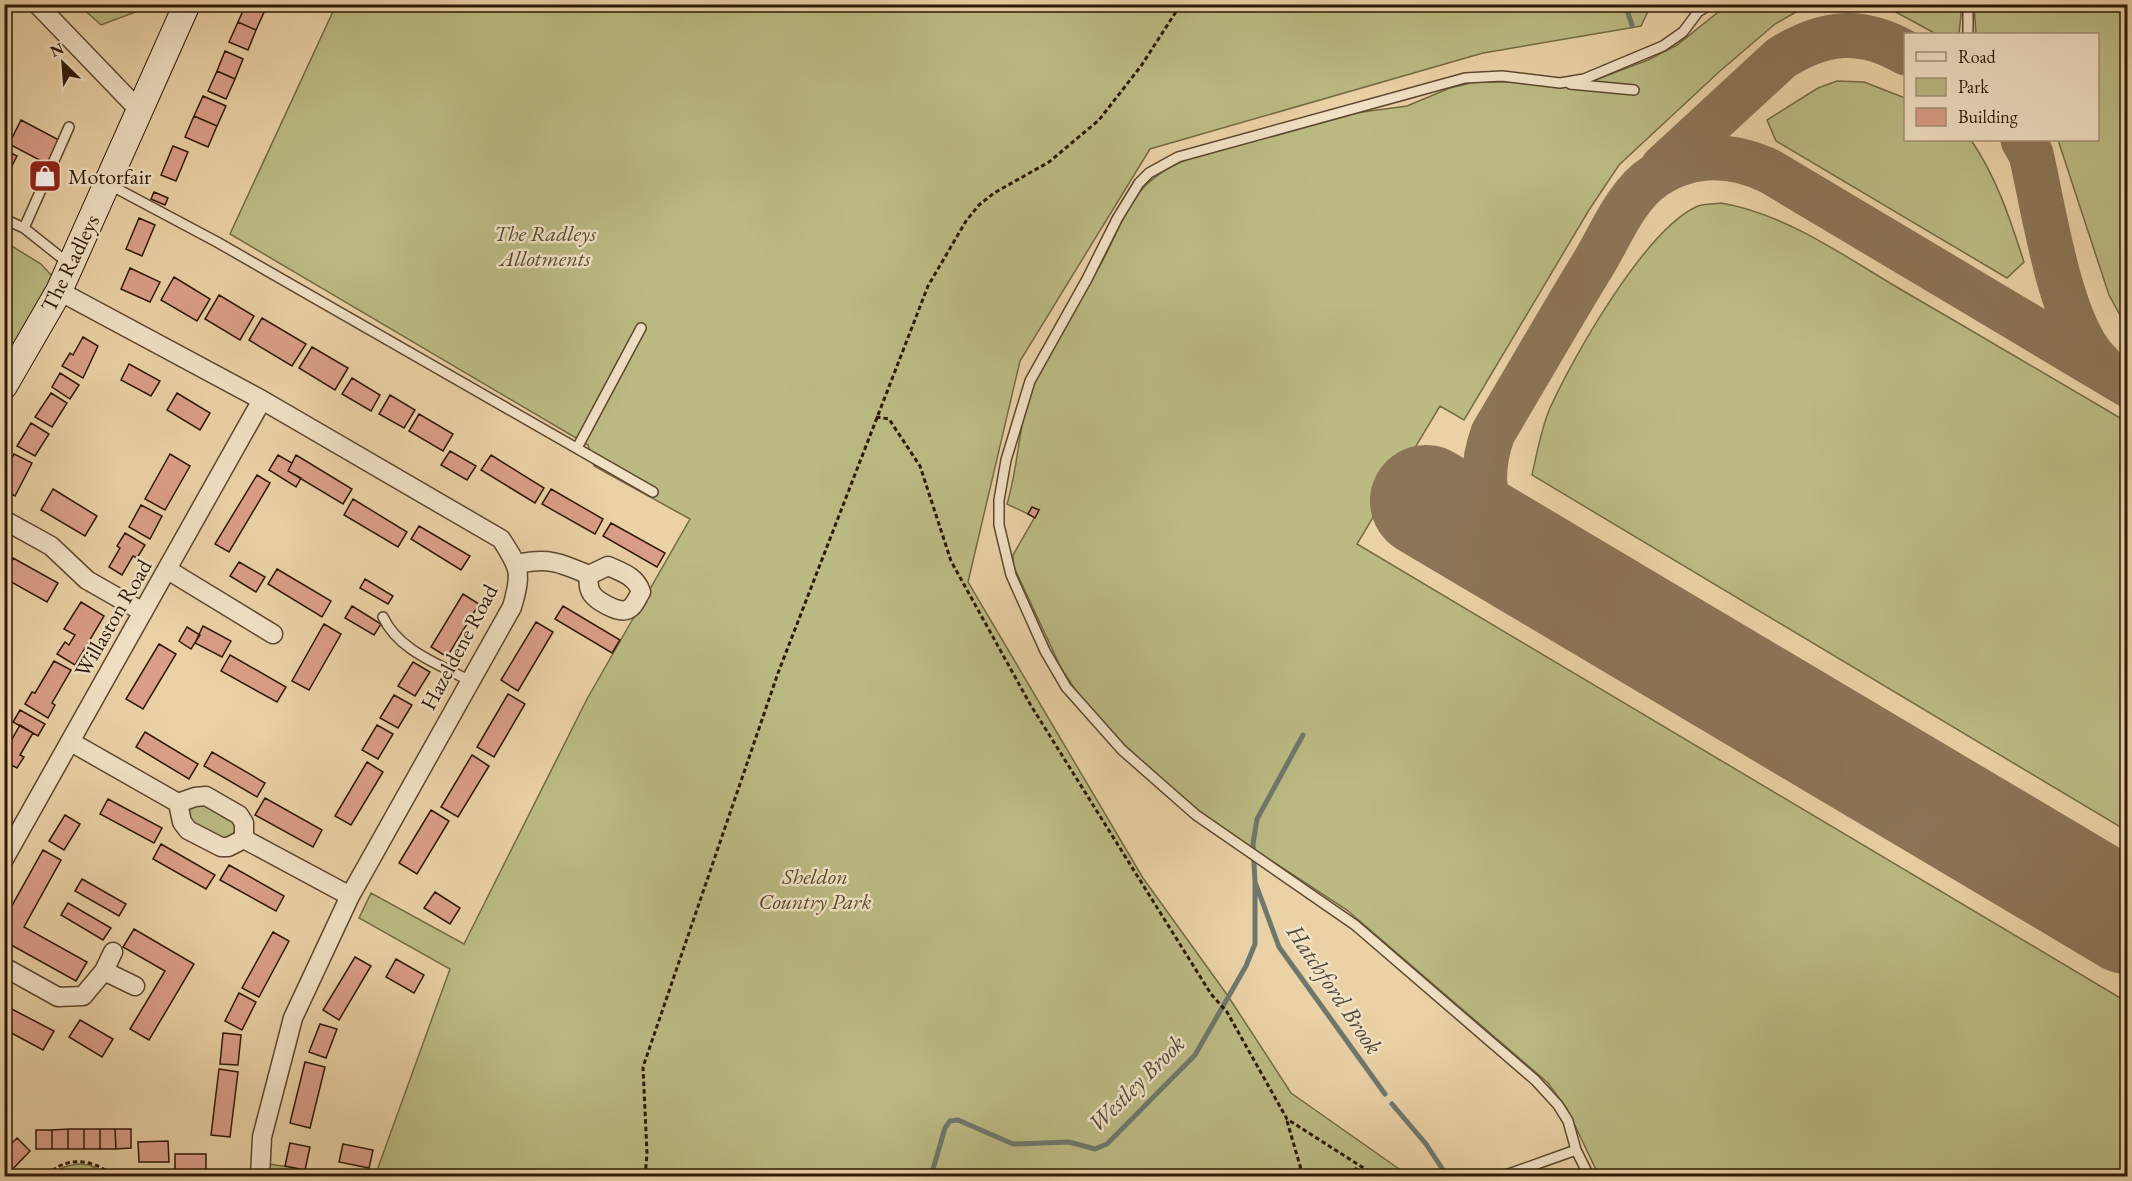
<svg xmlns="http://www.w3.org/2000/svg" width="2132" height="1181" viewBox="0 0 2132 1181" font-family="'EB Garamond',serif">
  <rect width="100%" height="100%" fill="#ead1a6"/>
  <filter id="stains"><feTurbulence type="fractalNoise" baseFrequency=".00333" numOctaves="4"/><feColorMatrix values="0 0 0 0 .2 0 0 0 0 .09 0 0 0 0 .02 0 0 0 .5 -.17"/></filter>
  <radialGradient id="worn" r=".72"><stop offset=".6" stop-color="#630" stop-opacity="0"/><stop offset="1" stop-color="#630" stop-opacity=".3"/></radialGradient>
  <!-- green -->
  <path fill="#bbba83" stroke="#746a45" stroke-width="1.5" d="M608 4 618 11 641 4 1651 5 1641 26 1483 53 1150 149 1020 361 968 582 1143 878 1228 996 1291 1093 1409 1176H375L450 969 359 918 371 893 464 944 587 699 690 519 594 466 588 445 230 234 336 5Z
    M79 5H154L101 25Z
    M1727 5H1830L1796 12 1775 24 1720 71 1619 165 1589 210 1464 420 1440 406 1357 544 2127 1002V1176H1599L1567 1109 1548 1083 1347 910 1214 823 1160 778 1114 735 1080 697 1061 668 1013 565V555L1039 510 1028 514 1007 504C1018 468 1018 431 1029 396 1044 349 1080 305 1103 260 1116 236 1125 209 1143 188 1156 174 1171 166 1188 159L1355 113 1407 106 1450 88 1475 82H1518L1574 88 1648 60 1677 45Z
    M1868 5H1962L1959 34H1936L1894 11Z
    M1974 5H2127V328L2109 295 2058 140H2098V34H1976Z
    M1837 81 1864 82 1905 98 1906 140H1971C1997 178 2010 219 2024 262L2007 278 1776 141 1767 120 1818 88Z
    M1721 203C1786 214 1844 256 1900 289 1976 333 2052 378 2127 422V831L1532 475C1537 453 1541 429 1550 408 1573 357 1646 228 1698 206 1704 204 1714 204 1721 203Z
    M5 242 41 264 53 277 5 365Z
    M198 801 234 819C237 831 235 834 224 840L188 821 187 811Z
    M77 1164 90 1165 110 1176H50L64 1167Z
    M269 1164 348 1176H270Z"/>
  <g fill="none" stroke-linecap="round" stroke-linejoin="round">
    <!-- stream -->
    <path stroke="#6f776d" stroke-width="5" d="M1625 4 1632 25
      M1303 735 1257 819 1253 844 1255 882 1279 947 1385 1094
      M1392 1104 1426 1144 1447 1176
      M931 1176 945 1128 950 1121 958 1120 1013 1144 1069 1142 1095 1149 1107 1144 1195 1055 1246 966 1255 944V882"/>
    <!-- taxiway -->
    <path stroke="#8c7556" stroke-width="45" d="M2023 140 2031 154C2044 209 2060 327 2100 364
      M1663 167 1781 58C1824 31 1861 27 1906 53
      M1515 554C1484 519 1477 477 1493 433 1527 376 1560 318 1595 261 1611 234 1627 194 1655 176 1692 152 1732 153 1771 172L2128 385"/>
    <!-- runway -->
    <path stroke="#8c7556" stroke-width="112" d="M1426 501 2128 918"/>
  </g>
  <!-- building -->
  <path fill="#db9e88" stroke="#2e1907" stroke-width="1.5" d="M246 4 265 10 256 30 238 22Z
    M238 22 256 30 248 50 229 42Z
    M225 51 243 59 235 79 217 71Z
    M217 71 235 79 226 99 208 91Z
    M203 96 226 106 217 126 194 116Z
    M194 116 217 126 208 147 185 137Z
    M21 120 59 140 47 164 9 144Z
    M173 146 188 152 176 181 161 175Z
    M4 149 17 156 4 181Z
    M154 192 168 198 165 205 151 199Z
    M139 218 155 225 142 256 126 249Z
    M130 268 160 282 150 302 121 289Z
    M174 277 210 299 197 321 161 300Z
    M219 295 254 316 240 340 205 319Z
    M262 318 306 344 292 366 249 340Z
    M83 337 98 346 83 378 62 366 70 353 73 355Z
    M312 347 348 368 335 390 299 368Z
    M129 364 160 381 151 396 121 380Z
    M60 373 79 385 70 399 52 387Z
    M352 378 380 395 371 411 342 394Z
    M51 393 67 403 52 427 35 417Z
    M177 393 210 413 200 430 167 410Z
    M390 395 415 410 404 428 379 414Z
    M419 414 453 434 443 451 409 431Z
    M31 423 49 434 35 456 17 446Z
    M450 451 476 466 467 480 441 465Z
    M14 454 32 463 15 496 4 490V472Z
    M170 454 190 466 165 510 145 499Z
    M278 455 292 463 288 471 301 478 296 487 269 470Z
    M296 455 352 489 343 504 288 471Z
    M491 455 544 488 535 503 481 470Z
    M257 475 270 483 229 552 215 544Z
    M53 489 97 516 85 536 41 510Z
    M551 489 603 519 595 534 542 504Z
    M353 499 407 532 398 547 344 515Z
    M141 505 162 516 150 539 129 527Z
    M1032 507 1039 510 1035 518 1028 514Z
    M611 523 665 553 657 567 603 536Z
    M419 526 470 556 461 570 411 539Z
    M125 533 145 545 137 558 133 556 122 575 109 567 120 548 117 546Z
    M13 558 58 583 47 602 4 578Z
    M239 562 265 577 256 592 230 576Z
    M277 569 331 601 322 617 268 584Z
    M365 579 393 596 388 604 360 588Z
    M463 594 479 604 447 657 431 647Z
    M81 602 104 616 75 665 57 654 65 642 69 645 75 635 64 629Z
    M352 606 381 624 374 635 345 618Z
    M563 606 620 640 612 653 555 619Z
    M536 622 553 632 518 691 501 680Z
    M324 624 341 634 309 690 292 681Z
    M203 626 231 641 222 657 195 643Z
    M187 627 200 635 191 649 179 641Z
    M159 644 176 654 143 709 126 699Z
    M230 655 286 687 277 702 221 671Z
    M54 661 71 670 52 703 55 705 48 718 25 704 32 692 35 693Z
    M413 662 430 672 415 696 398 686Z
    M508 694 525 704 494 757 477 747Z
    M394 695 412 705 398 728 380 718Z
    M20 710 45 724 38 736 13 722Z
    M20 725 33 733 20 755 24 757 17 768 4 761V747L7 748Z
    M377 725 393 734 378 759 362 750Z
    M145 732 198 764 189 779 136 747Z
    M212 752 265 783 257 797 204 766Z
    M472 755 489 766 458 817 441 807Z
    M367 762 383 772 351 825 335 816Z
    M265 798 322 830 313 847 255 815Z
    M108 799 162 828 154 843 100 814Z
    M431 810 449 821 417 874 399 863Z
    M65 815 80 824 64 850 49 841Z
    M161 844 215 875 206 889 153 859Z
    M43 850 61 860 24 927 87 962 76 981 4 941V920Z
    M229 865 284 896 276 911 220 880Z
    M82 879 126 904 119 916 75 891Z
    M435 892 460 908 450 924 424 908Z
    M68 903 111 928 103 940 61 915Z
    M134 929 194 964 149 1040 130 1029 165 971 123 947Z
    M273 932 289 941 259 997 242 988Z
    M355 957 371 966 339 1020 323 1010Z
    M396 959 424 975 414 993 386 977Z
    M239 993 256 1002 242 1030 225 1021Z
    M4 1005 54 1031 43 1050 4 1029Z
    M80 1020 113 1039 102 1057 69 1037Z
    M320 1024 337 1029 326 1058 309 1052Z
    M223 1033 241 1035 238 1065 220 1064Z
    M305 1062 325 1067 310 1128 290 1123Z
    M219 1069 238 1072 230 1137 211 1135Z
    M68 1129H84V1149H68Z
    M68 1129V1149H52V1130Z
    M84 1129H100V1149H84Z
    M100 1129H115L116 1149H100Z
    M115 1129H131V1148L116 1149Z
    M36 1130H52V1149H36Z
    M17 1138 30 1151 8 1174 4 1171V1151Z
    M168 1141 169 1162H139L138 1142Z
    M290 1143 310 1147 305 1170 285 1166Z
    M343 1144 373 1150 369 1168 339 1162Z
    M175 1154H206V1176H175Z"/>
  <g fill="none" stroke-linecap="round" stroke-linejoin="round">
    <!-- lane casing -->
    <g stroke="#5d472f" stroke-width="12">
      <path id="lane" d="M1688 4 1698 12
        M4 16 11 4
        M1968 34V4
        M1570 84 1634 90
        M110 185 217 242 653 492
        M4 219 24 228 68 263
        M24 228 69 127
        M577 448 641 328
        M383 617C399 651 439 664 470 681
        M1503 1176 1576 1150
        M1589 1176 1576 1150 1568 1121 1558 1105 1535 1080 1355 925 1196 815 1122 750 1066 687 1045 651 1011 575 999 525V500L1006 460 1030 381 1087 279 1117 219 1139 183 1149 173 1178 157 1465 78 1502 76 1560 83 1584 79 1663 46 1683 32 1698 12 1711 4"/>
    </g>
    <!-- street casing -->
    <g stroke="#5d472f" stroke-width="21">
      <path id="street" d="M37 4 139 110
        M59 291 262 400 501 539C520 568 522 573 512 607L350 896 293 1018 262 1137 260 1176
        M4 520 51 546 87 580 143 612
        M518 564C548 557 561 563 589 575L608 566C621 572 636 576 641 592 637 598 634 608 626 610 618 613 597 601 592 594 588 588 588 581 589 575
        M168 570 273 634
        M71 742 178 803 182 822 188 830 221 847H228L244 839 350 896
        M178 803 195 797 206 796 239 815 244 823V839
        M4 859 262 400
        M4 967 58 997 83 996 104 971 113 952
        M104 971 135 986"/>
    </g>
    <!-- secondary casing -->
    <g stroke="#2e1907" stroke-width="28">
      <path id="secondary" d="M4 386 59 291 187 4"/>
    </g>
    <!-- path -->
    <path stroke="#2e1907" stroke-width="3" stroke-dasharray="4.5 3" stroke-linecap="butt" d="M876 417 889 419 920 466 951 561 1030 704 1211 994 1227 1012 1287 1119 1376 1176
      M1287 1121 1303 1176
      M47 1176C65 1155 94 1159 113 1176
      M645 1176 647 1154 643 1067 778 673 928 286 966 221 979 205 994 193 1049 162 1099 120 1141 66 1181 4
      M1348 1176 1359 1166"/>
    <!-- lane -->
    <use href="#lane" stroke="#f1e1c5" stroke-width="9"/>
    <!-- street -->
    <use href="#street" stroke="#f1e1c5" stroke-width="18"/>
    <!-- secondary -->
    <use href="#secondary" stroke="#f1e1c5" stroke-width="26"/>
  </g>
  <!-- icons -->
  <defs>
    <g id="shop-square" transform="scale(1.725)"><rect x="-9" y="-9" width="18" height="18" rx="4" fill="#8f2418" stroke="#f1e1c5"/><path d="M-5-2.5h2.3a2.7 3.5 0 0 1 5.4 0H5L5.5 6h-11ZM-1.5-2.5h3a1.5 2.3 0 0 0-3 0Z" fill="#fff"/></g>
  </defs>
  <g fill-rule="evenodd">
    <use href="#shop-square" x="45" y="176"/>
  </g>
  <g text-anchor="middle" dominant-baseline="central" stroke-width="5" stroke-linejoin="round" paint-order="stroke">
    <!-- poi labels -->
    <g font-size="22" fill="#2e1907" stroke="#f1e1c5" text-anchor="start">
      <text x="68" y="176">Motorfair</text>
    </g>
    <!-- park labels -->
    <g font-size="22" font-style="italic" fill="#58492c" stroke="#f1e1c5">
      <text x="545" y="233">The Radleys<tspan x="545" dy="25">Allotments</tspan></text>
      <text x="815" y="876">Sheldon<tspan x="815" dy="25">Country Park</tspan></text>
    </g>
    <!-- street labels -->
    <g font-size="22" fill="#2e1907" stroke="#f1e1c5">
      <text transform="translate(70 263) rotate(-64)">The Radleys</text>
      <text transform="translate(113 618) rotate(-60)">Willaston Road</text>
      <text transform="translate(459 647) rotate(-62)">Hazeldene Road</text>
    </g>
    <!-- water labels -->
    <g font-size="24" font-style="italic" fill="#4f483a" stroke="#f1e1c5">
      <text transform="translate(1335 989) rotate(56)">Hatchford Brook</text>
      <text transform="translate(1136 1083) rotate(-45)">Westley Brook</text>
    </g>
  </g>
  <!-- margin -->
  <rect width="2132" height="1181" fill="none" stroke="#ead1a6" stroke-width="24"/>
  <rect x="6" y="6" width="2120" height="1169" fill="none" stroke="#2e1907" stroke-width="3"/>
  <rect x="12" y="12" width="2108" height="1157" fill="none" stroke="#2e1907" stroke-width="1.5"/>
  <!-- legend -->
  <rect x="1904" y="33" width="195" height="108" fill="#f1e1c5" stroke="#a39179" stroke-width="1.5"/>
  <rect x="1916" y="52" width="30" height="9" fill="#f1e1c5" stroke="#a39179" stroke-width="1.5"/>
  <text x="1958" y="63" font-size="18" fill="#2e1907">Road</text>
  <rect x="1916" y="78" width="30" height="18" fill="#bbba83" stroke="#a39179" stroke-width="1.5"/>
  <text x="1958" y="93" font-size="18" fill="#2e1907">Park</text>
  <rect x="1916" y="108" width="30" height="18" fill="#db9e88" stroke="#a39179" stroke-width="1.5"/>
  <text x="1958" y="123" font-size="18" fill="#2e1907">Building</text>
  <!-- north arrow -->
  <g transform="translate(63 63) rotate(335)" stroke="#f1e1c5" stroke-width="4.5" paint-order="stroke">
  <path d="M0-4.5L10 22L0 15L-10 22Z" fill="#2e1907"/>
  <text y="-9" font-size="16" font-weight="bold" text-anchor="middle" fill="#2e1907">N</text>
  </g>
  <rect width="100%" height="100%" filter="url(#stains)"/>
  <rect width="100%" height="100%" fill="url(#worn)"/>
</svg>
